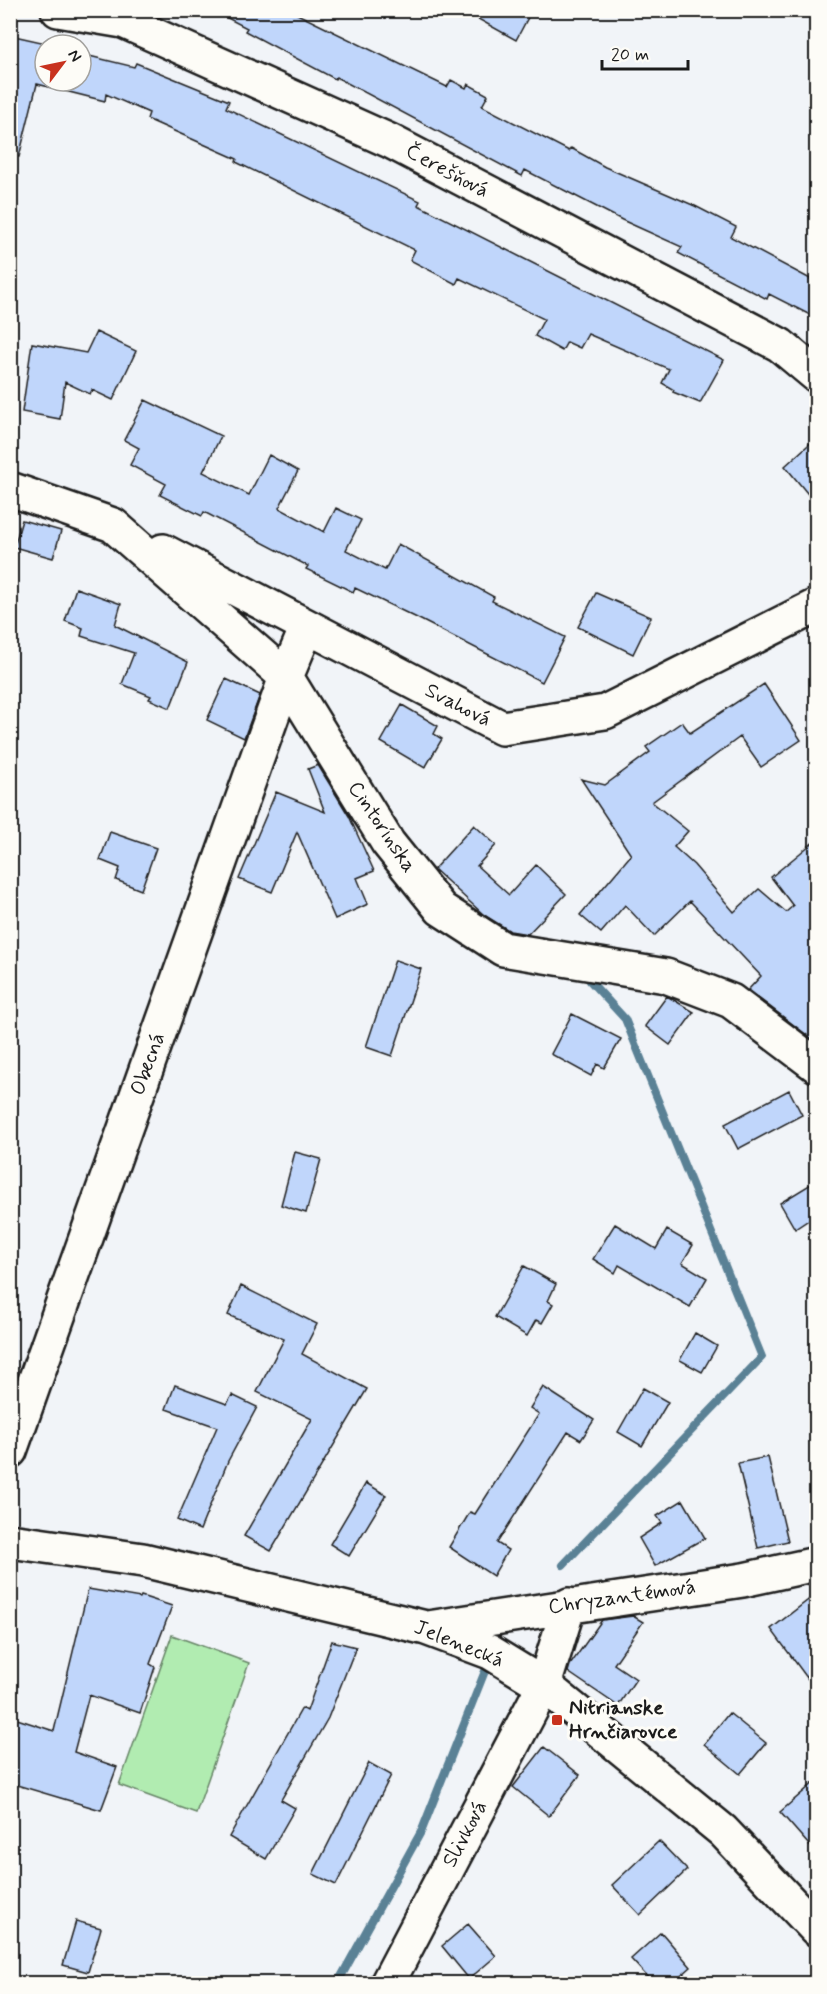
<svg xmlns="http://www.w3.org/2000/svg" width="827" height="1994" viewBox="0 0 827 1994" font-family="Mynerve,sans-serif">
  <rect width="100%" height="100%" fill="#f1f4f8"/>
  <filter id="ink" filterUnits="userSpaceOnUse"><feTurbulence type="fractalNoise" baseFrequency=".0167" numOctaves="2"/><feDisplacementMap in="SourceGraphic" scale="12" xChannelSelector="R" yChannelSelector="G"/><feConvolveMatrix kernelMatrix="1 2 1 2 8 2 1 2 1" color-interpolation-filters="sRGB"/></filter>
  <g filter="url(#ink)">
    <!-- pitch -->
    <path fill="#b1ecb1" stroke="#668466" stroke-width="1.5" d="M172 1635 249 1663 196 1813 119 1785Z"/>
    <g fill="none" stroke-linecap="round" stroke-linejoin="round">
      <!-- stream -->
      <path stroke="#5a8195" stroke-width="8" d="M563 1565 762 1357 625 1019 590 981
        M337 1984 422 1830 487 1666"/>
    </g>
    <!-- building -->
    <path fill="#c0d6fb" stroke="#1c1c1c" stroke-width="1.5" d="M212 10H289L447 87 451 80 466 88 468 84 488 95 482 106 569 151 571 148 605 167 695 206 736 227 731 237 816 282V318L769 294 767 299 678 253 682 247 622 220 525 170 522 176 336 77 335 79 245 31 247 28Z
      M462 10H532L516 40Z
      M10 35 46 43 45 81H81V54L134 67 136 63 229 101 226 108 420 201 418 205 724 360 700 403 673 392 674 390 662 383 669 369 588 334 580 348 567 342 562 351 535 336 544 319 459 278 456 284 410 260 415 250 236 162 237 159 147 119 149 113 106 94 105 101 37 84 19 157 10 156Z
      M96 332 136 351 113 400 92 390 90 394 65 382 60 419 22 412 32 343 86 353Z
      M145 400 221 436 203 472 249 495 269 455 298 471 279 508 324 532 336 508 361 520 346 550 385 570 398 544 494 597 492 601 565 637 542 682 415 617 355 588 353 592 306 569 308 566 204 512 202 516 160 495 166 484 130 465 139 448 124 440Z
      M816 438V504L785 466Z
      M22 520 61 531 53 558 14 547Z
      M76 588 121 604 115 625 188 662 170 708 149 699 151 696 122 684 134 653 81 636 83 628 65 621Z
      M596 593 651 617 633 654 578 627Z
      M226 679 260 695 244 738 207 720Z
      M764 684 801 740 761 767 740 737 652 802 688 831 674 847 694 865 734 912 759 889 786 912 793 906 771 877 816 840V1042L748 990 761 976 690 901 654 936 625 905 601 933 580 915 631 855 581 779 605 785 650 752 646 747 682 722 690 733Z
      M402 705 438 726 434 734 442 739 425 768 381 742Z
      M318 765 349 816 374 871 357 878 368 904 335 919 297 832 272 892 239 879 276 792 325 812 308 769Z
      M474 825 496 845 477 866 509 895 536 865 566 894 528 934 510 931 484 915 434 869Z
      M110 832 156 848 141 890 116 880 120 868 100 860Z
      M395 960 421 969 392 1056 366 1047Z
      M667 996 694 1012 670 1045 645 1026Z
      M572 1014 621 1039 604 1068 597 1064 591 1076 551 1054Z
      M789 1090 802 1115 738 1149 725 1124Z
      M295 1152 321 1159 306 1213 281 1205Z
      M816 1181V1215L795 1229 780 1203Z
      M615 1224 656 1249 667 1230 693 1245 682 1263 707 1278 690 1307 619 1265 615 1273 593 1259Z
      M524 1266 556 1284 548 1301 553 1304 542 1323 536 1320 527 1336 495 1317Z
      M241 1286 317 1324 302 1354 367 1389 271 1551 244 1536 312 1419 257 1392 284 1339 228 1315Z
      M695 1333 717 1346 702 1372 680 1360Z
      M175 1385 227 1404 232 1395 257 1407 228 1461 200 1530 177 1520 217 1427 166 1409Z
      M543 1387 594 1420 581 1440 568 1432 497 1543 508 1550 493 1576 449 1547 470 1512 475 1514 539 1414 530 1408Z
      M643 1388 668 1402 642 1446 618 1432Z
      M768 1457 788 1541 758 1548 738 1463Z
      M366 1483 386 1495 349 1556 330 1544Z
      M683 1500 705 1538 655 1566 639 1538 662 1523 657 1516Z
      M88 1589 140 1598 141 1596 172 1606 150 1664 155 1667 140 1713 89 1695 74 1752 117 1767 101 1810 10 1783V1740L17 1719 54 1731Z
      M816 1594V1690L771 1629Z
      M633 1616 643 1622 614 1664 636 1679 618 1706 568 1672 570 1665 602 1620Z
      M332 1641 356 1647 328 1718 281 1800 295 1808 266 1859 229 1837 302 1708 307 1711Z
      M729 1713 766 1743 740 1774 704 1744Z
      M544 1747 580 1775 549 1816 513 1787Z
      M369 1763 391 1775 336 1885 313 1874Z
      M816 1781V1853L780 1812Z
      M659 1841 687 1870 640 1915 612 1885Z
      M76 1921 101 1928 88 1972 63 1965Z
      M468 1924 496 1956 469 1979 442 1946Z
      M661 1932 691 1967 673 1983H653L631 1959Z"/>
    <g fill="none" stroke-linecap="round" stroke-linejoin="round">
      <!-- minor casing -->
      <g stroke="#1c1c1c" stroke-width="38">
        <path id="minor" d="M58 10 123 21 390 141 780 345 816 375
          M10 489 113 525 286 677 388 843 441 909 503 949 666 976 731 1001 816 1065
          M163 551 502 728 605 712 816 606
          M10 1451 286 677 307 627
          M10 1541 143 1560 426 1628 490 1652 544 1685 723 1831 816 1929
          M428 1628 743 1580 816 1564
          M387 1984 544 1685 569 1605"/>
      </g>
      <!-- minor -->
      <use href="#minor" stroke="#fdfcf7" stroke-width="33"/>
    </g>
  </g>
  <!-- markers -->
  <rect fill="#c8321e" stroke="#fdfcf7" stroke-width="2" x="551" y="1714" width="12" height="12" rx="3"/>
  <g text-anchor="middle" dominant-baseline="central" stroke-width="6" stroke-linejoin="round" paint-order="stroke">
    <!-- street labels -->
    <g font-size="21" fill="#1c1c1c" stroke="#fdfcf7">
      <text transform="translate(447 171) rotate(28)">Čerešňová</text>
      <text transform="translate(458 705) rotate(27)">Svahová</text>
      <text transform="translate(382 827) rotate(56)">Cintorínska</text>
      <text transform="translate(148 1064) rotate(-70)">Obecná</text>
      <text transform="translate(622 1597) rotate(-8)">Chryzantémová</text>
      <text transform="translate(459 1644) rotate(22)">Jelenecká</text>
      <text transform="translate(465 1834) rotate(-62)">Slivková</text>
    </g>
    <!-- poi labels -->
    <g font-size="21" font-weight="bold" fill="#1c1c1c" stroke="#fdfcf7" text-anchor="start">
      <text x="569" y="1708">Nitrianske<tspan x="569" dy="24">Hrnčiarovce</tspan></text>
    </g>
  </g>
  <!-- margin -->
  <rect width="827" height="1994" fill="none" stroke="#fdfcf7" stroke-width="36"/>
  <rect x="18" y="18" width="791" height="1958" fill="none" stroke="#1c1c1c" stroke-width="2" filter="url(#ink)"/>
  <!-- north arrow -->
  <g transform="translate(63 63) rotate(58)"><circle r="28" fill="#fdfcf7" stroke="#a3a29f" stroke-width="1.5"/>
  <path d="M0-4.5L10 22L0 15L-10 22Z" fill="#c8321e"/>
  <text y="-9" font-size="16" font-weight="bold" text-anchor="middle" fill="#1c1c1c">N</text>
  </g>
  <!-- scale -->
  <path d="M602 60v9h86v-9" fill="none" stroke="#1c1c1c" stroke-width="3"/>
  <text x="611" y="60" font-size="18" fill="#1c1c1c" stroke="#fdfcf7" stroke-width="4.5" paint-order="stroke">20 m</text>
</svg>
